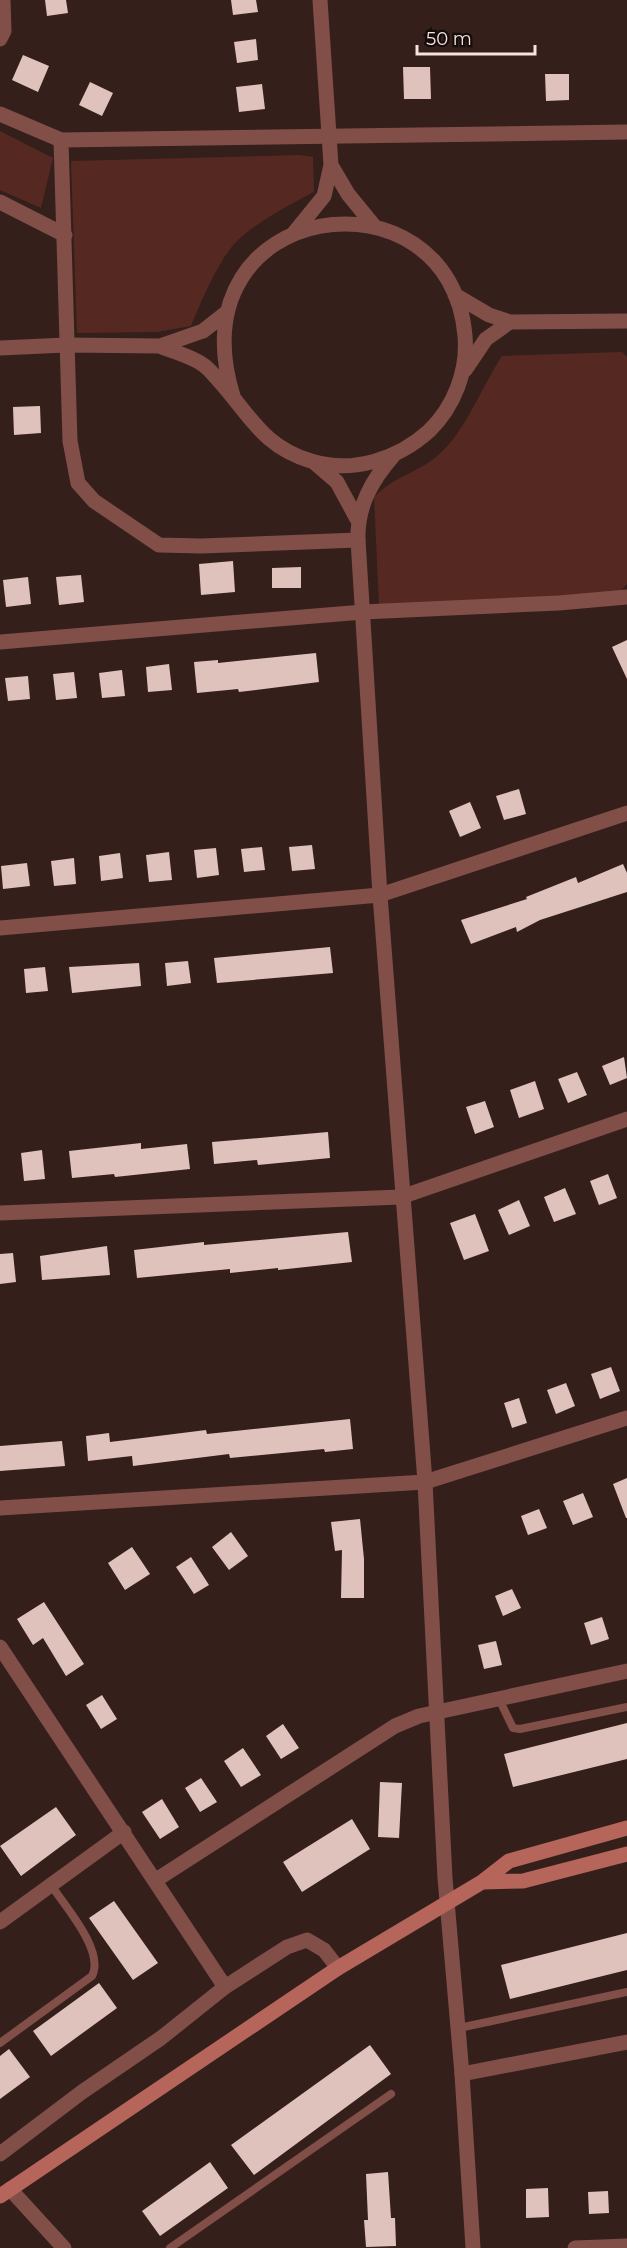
<svg xmlns="http://www.w3.org/2000/svg" width="627" height="2248" viewBox="0 0 627 2248" font-family="Montserrat,sans-serif">
  <rect width="100%" height="100%" fill="#341f1b"/>
  <!-- green -->
  <path fill="#562822" d="M0 131 53 158 41 208 0 190Z
    M300 155 313 157 314 192C289 205 260 220 239 239 220 256 201 302 191 326L157 332 77 333 71 161Z
    M622 352 627 357V584L619 593 379 605 374 497C395 476 415 474 436 457 464 435 482 386 502 356Z"/>
  <!-- building -->
  <path fill="#e0c2bd" d="M45 0H66L68 13 47 16Z
    M231 0H256L258 12 233 15Z
    M256 39 258 60 237 63 234 42Z
    M23 55 49 66 38 92 12 80Z
    M403 67H430L431 99H404Z
    M545 74H569V100L546 101Z
    M90 82 113 93 102 116 79 105Z
    M262 84 265 109 239 112 236 87Z
    M40 406 41 433 14 435 13 407Z
    M233 561 235 592 201 595 199 564Z
    M301 567V588H272V568Z
    M81 575 84 602 59 605 56 577Z
    M28 577 31 604 6 607 3 580Z
    M627 640V679L612 647Z
    M316 653 319 682 239 692 238 689 197 693 194 662 218 660V663Z
    M169 664 172 690 148 692 146 667Z
    M122 670 125 696 102 698 99 673Z
    M74 672 77 698 56 700 53 674Z
    M28 676 30 699 8 701 5 678Z
    M519 789 526 814 504 820 496 796Z
    M470 802 481 828 460 837 449 811Z
    M312 845 315 869 292 871 289 847Z
    M262 847 265 870 244 872 241 849Z
    M216 848 219 875 197 878 194 850Z
    M169 852 172 880 149 882 146 855Z
    M120 853 123 878 101 881 99 856Z
    M74 858 76 884 54 886 51 861Z
    M27 863 30 886 3 889 1 866Z
    M623 864 627 873V892L540 920 517 932 516 927 471 944 461 920 527 899 526 897 576 877 578 883Z
    M330 947 333 973 217 983 214 958Z
    M188 961 191 983 167 986 165 963Z
    M139 963 141 986 72 993 69 967Z
    M45 967 48 991 26 993 24 969Z
    M624 1057 627 1078 610 1085 602 1066Z
    M577 1072 587 1095 568 1103 558 1079Z
    M535 1081 544 1109 519 1118 510 1090Z
    M485 1101 494 1127 475 1134 466 1107Z
    M328 1132 330 1158 258 1165 257 1160 214 1164 212 1142Z
    M141 1143V1149L187 1144 190 1169 115 1177 114 1174 72 1178 69 1151Z
    M42 1150 45 1179 24 1181 21 1153Z
    M608 1174 617 1198 599 1205 590 1181Z
    M565 1188 576 1214 554 1222 544 1197Z
    M519 1200 530 1226 509 1235 498 1210Z
    M475 1214 489 1251 464 1260 450 1223Z
    M348 1232 352 1262 278 1270V1268L230 1273V1269L137 1278 134 1250 204 1242V1245Z
    M107 1246 110 1275 42 1280 40 1256Z
    M13 1253 16 1282 0 1284V1254Z
    M611 1367 620 1391 600 1399 591 1374Z
    M566 1383 575 1406 556 1414 547 1390Z
    M519 1398 527 1423 512 1428 504 1403Z
    M350 1419 353 1449 325 1452 324 1449 230 1458 229 1454 133 1466 132 1456 88 1461 86 1436 109 1433 110 1442 206 1430 207 1434Z
    M62 1441 65 1466 0 1471V1446Z
    M627 1478V1518H626L613 1484Z
    M583 1493 593 1517 573 1525 563 1501Z
    M539 1509 547 1528 528 1535 521 1516Z
    M360 1519 364 1559V1598H341L342 1550 335 1551 331 1522Z
    M231 1532 248 1556 229 1570 212 1547Z
    M132 1547 150 1574 125 1590 108 1563Z
    M191 1557 209 1585 194 1594 176 1567Z
    M512 1589 521 1608 503 1616 495 1596Z
    M44 1602 84 1664 66 1676 43 1638 33 1645 17 1619Z
    M602 1617 609 1639 591 1645 584 1623Z
    M496 1641 502 1665 484 1669 478 1645Z
    M102 1695 117 1719 101 1729 86 1705Z
    M627 1723V1759L513 1787 504 1754Z
    M283 1724 299 1748 281 1759 266 1736Z
    M243 1748 261 1775 241 1787 224 1761Z
    M201 1778 217 1802 200 1812 185 1788Z
    M380 1782 402 1783 399 1838 378 1837Z
    M162 1799 179 1827 160 1839 142 1812Z
    M56 1807 76 1835 21 1876 0 1846Z
    M352 1819 370 1849 302 1892 283 1862Z
    M114 1901 158 1963 133 1980 89 1918Z
    M627 1933V1970L510 1999 501 1965Z
    M99 1983 117 2008 51 2056 33 2031Z
    M370 2045 391 2074 254 2175 231 2145Z
    M9 2049 30 2077 0 2099V2056Z
    M210 2162 228 2188 160 2236 142 2211Z
    M388 2172 391 2218H395L396 2246 366 2247 364 2220H368L366 2174Z
    M548 2188 549 2217 526 2218V2189Z
    M608 2191 609 2213 589 2214 588 2192Z"/>
  <g fill="none" stroke-linecap="round" stroke-linejoin="round">
    <!-- service -->
    <path stroke="#814f48" stroke-width="8" d="M499 1699 513 1728 520 1729 627 1707
      M459 2028 627 1992
      M0 2043 92 1976C105 1951 65 1906 51 1885
      M170 2248 391 2094"/>
    <!-- minor -->
    <path stroke="#814f48" stroke-width="15" d="M0 39 4 31 3 0
      M0 114 61 140 627 132
      M61 140 70 441 78 483 94 501 159 545 201 546 358 540
      M0 202 65 235
      M0 642 363 612 559 603 627 597
      M0 928 380 895 627 813
      M0 1213 401 1197 627 1119
      M0 1508 425 1482 627 1418
      M0 1647 225 1987
      M156 1880 395 1726 419 1716 627 1671
      M0 1922 124 1832
      M462 2074 627 2042
      M0 2154 82 2092 161 2038 225 1987 287 1947 307 1940 324 1950 338 1968
      M10 2189 64 2248
      M575 2248 627 2246"/>
    <!-- tertiary -->
    <path stroke="#814f48" stroke-width="15" d="M331 165 348 194 375 227
      M294 233 324 196 331 165 320 0
      M455 295 489 315 510 322 627 321
      M160 346C174 352 190 356 202 364 209 368 215 377 221 383 251 417 264 447 311 461 353 474 398 459 429 431 454 407 468 371 465 336 451 163 172 196 233 396
      M0 348 66 345 160 346 203 331 226 313
      M465 370 486 339 510 322
      M393 456C372 480 357 506 358 540L380 895 425 1482 445 1878 462 2074 473 2248
      M315 463 337 482 357 519"/>
    <!-- secondary -->
    <path stroke="#b5655a" stroke-width="15" d="M482 1882 523 1881 627 1854
      M0 2196 338 1968 482 1882 509 1861 627 1828"/>
  </g>
  <!-- scale -->
  <path d="M417 45v9h118v-9" fill="none" stroke="#f3e4e1" stroke-width="3"/>
  <text x="426" y="45" font-size="18" fill="#f3e4e1" stroke="#150b0a" stroke-width="4.5" paint-order="stroke">50 m</text>
</svg>
